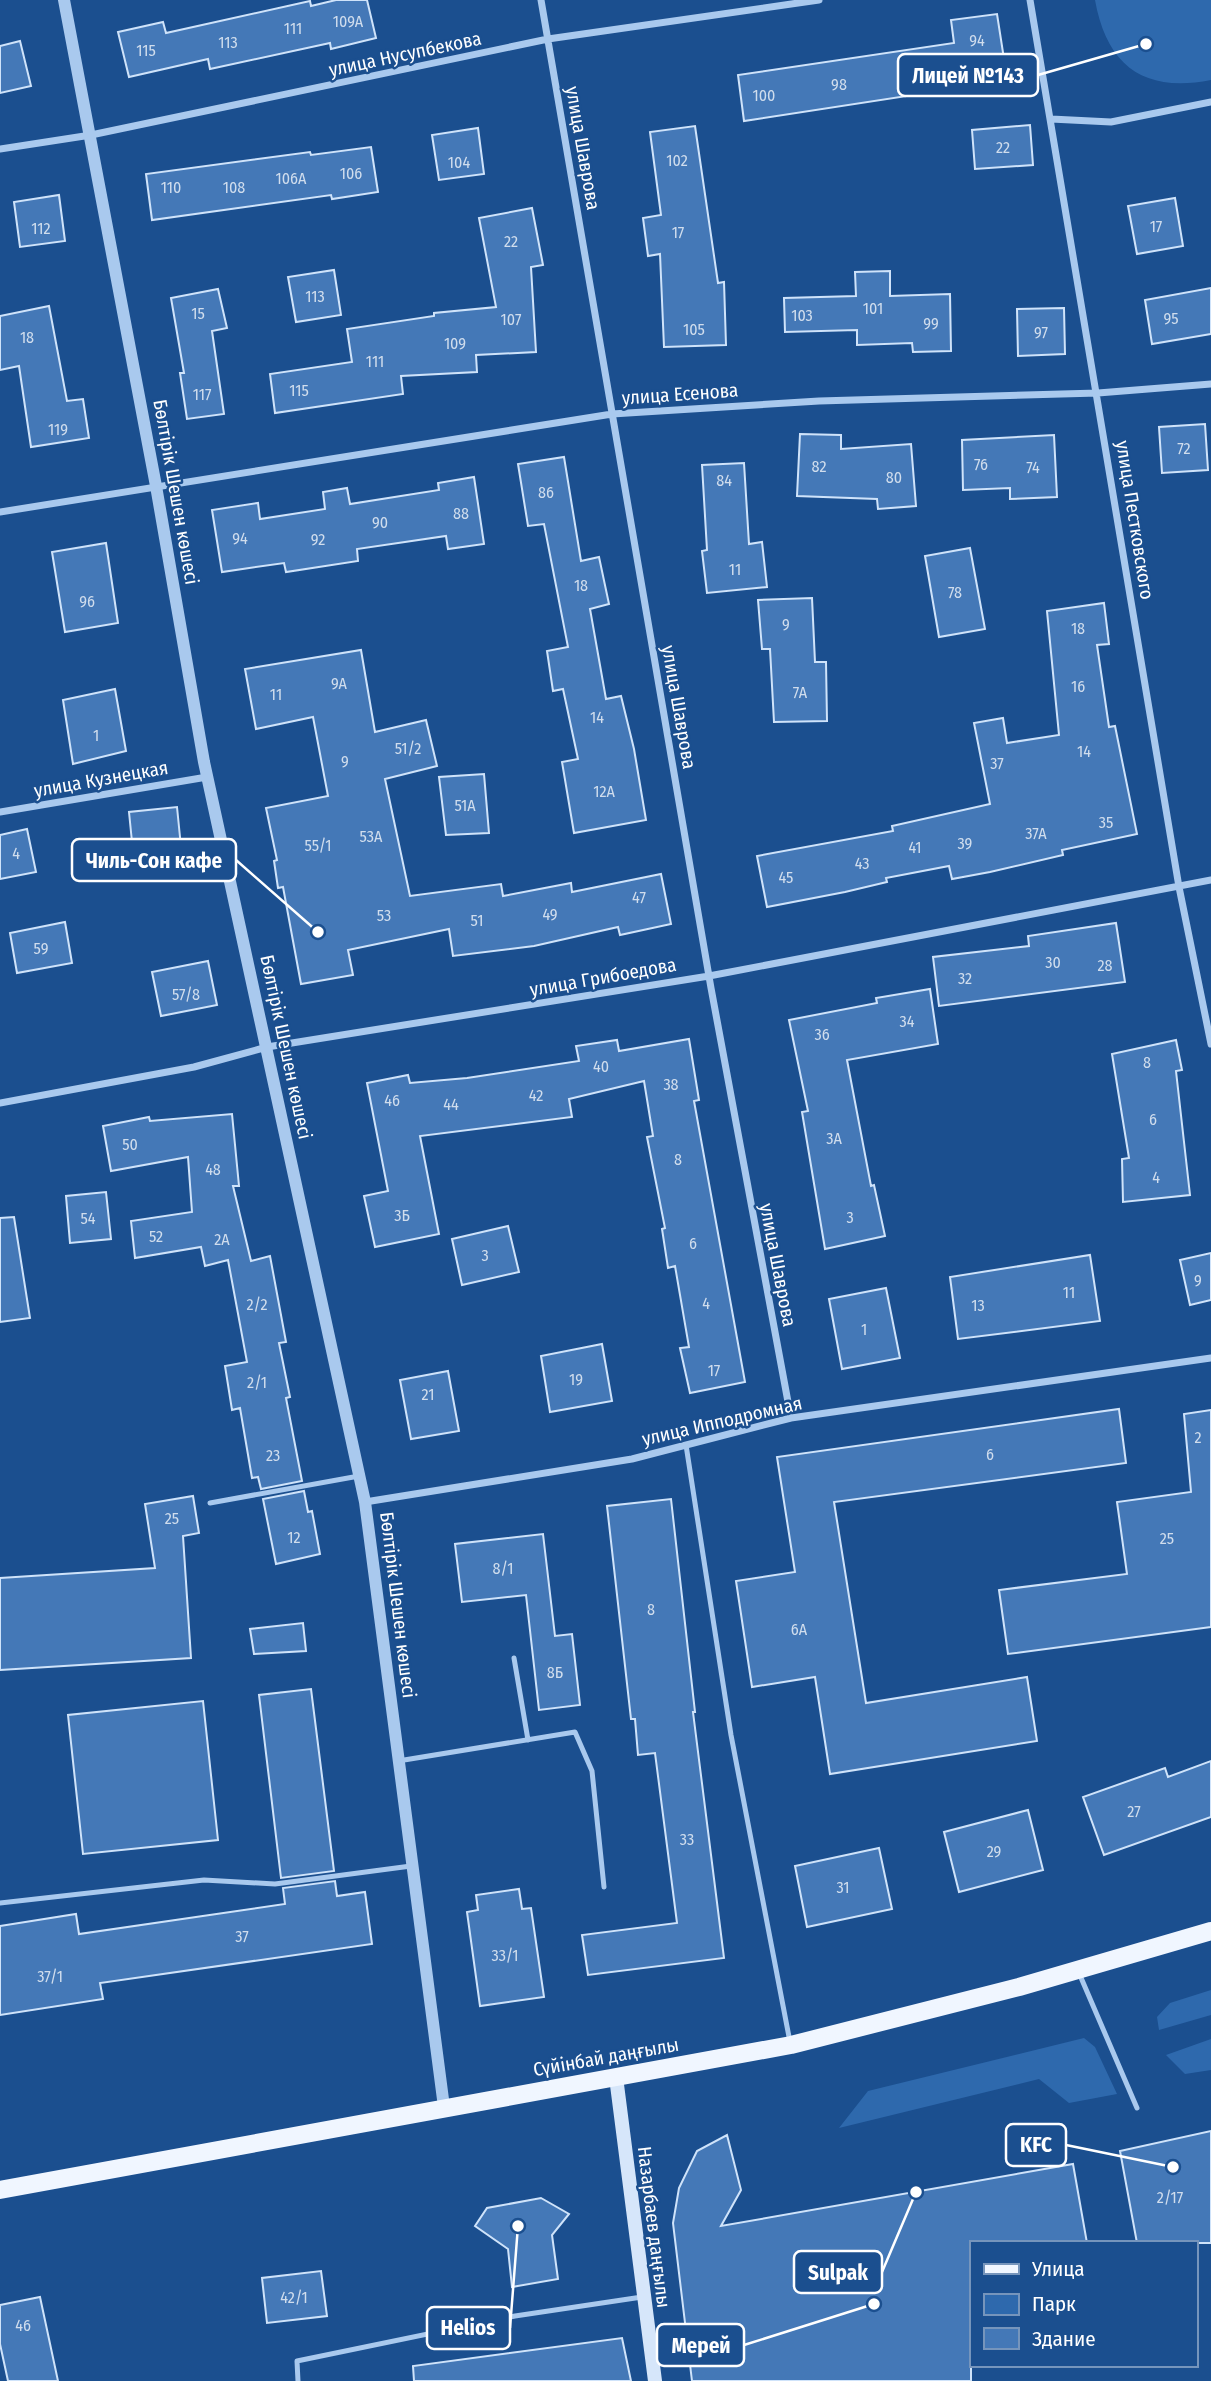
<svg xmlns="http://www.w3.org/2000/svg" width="1211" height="2381" viewBox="0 0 1211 2381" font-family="'Fira Sans Condensed',sans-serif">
  <rect width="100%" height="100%" fill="#1b4f8f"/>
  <!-- green -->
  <path fill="#2e69ad" d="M1095 0H1211V80C1145 93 1107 67 1095 0Z
    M1211 1990V2015L1159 2030 1157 2017 1170 2003Z
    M1084 2038 1095 2047 1117 2094 1069 2103 1039 2079 839 2128 868 2091Z
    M1211 2039V2070L1185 2074 1166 2055Z"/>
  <!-- building -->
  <path fill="#4478b7" stroke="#cfe3fa" stroke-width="2" d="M336 0H367L376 38 331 49 330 43 210 69 208 59 129 77 118 32 163 22 166 33 310 1 311 6Z
    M997 14 1004 59 930 70 933 92 744 121 738 75 954 43 951 20Z
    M20 41 31 86 0 93V46Z
    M1030 125 1033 165 975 169 972 130Z
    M695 126 718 283 724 282 726 345 664 347 660 254 648 256 643 218 661 215 650 132Z
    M478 128 484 174 439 180 432 135Z
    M371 147 378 192 332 199 331 195 152 220 146 174 310 152 311 155Z
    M59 195 65 241 20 247 14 202Z
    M1175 198 1183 246 1137 254 1128 206Z
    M532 208 543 265 531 267 536 352 476 355 477 372 401 376 403 394 275 413 270 374 352 362 347 329 434 316V313L496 307 479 218Z
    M334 270 341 315 296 322 288 277Z
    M890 271V296L950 294 951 351 913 352 912 343 857 345V330L785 332 784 298 856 296 855 272Z
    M1211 288V334L1152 344 1145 300Z
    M218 289 227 328 212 331 224 414 187 419 180 373H184L171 298Z
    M49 306 67 401 83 399 89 438 31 447 19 366 0 370V316Z
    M1064 308 1065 354 1018 356 1017 309Z
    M1205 424 1208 470 1162 473 1159 427Z
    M800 434 841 435V449L911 444 916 506 878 509 877 499 797 496Z
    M1054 435 1057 497 1010 499V488L963 490 962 440Z
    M564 457 581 561 599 557 609 604 590 609 606 699 621 696 634 749 646 820 574 833 562 762 578 759 563 689 553 691 547 651 568 647 544 524 528 526 518 464Z
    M744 463 749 544 762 542 767 587 707 593 702 551 707 550 702 465Z
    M474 477 484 544 448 549 446 536 357 549 358 561 286 572 284 563 222 572 212 510 258 503 260 519 325 509 323 492 347 488 350 504 439 490 438 483Z
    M106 543 118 623 65 632 52 552Z
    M970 548 985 629 939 637 925 556Z
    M812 598 815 662H826L827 721 774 722 770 649H762L758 600Z
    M1104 603 1109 644 1097 645 1109 727 1115 726 1137 834 1062 850 1063 855 990 872 952 879 949 866 886 878 887 882 845 892 767 907 757 856 893 831 892 826 990 804 974 723 1003 718 1007 743 1059 735 1047 611Z
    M361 650 375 732 426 720 437 766 385 779 410 896 501 884 503 896 571 883 572 892 661 874 671 924 620 935 618 927 534 946 453 956 449 929 348 950 353 975 301 984 283 887 278 888 274 861 277 860 266 808 328 796 313 717 256 729 245 669Z
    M115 689 126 751 73 764 63 700Z
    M484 774 489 833 446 835 439 777Z
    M177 807 182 857 134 862 129 812Z
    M27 829 36 872 0 879V835Z
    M65 922 72 963 17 973 10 933Z
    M1116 923 1125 982 939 1006 933 957 1029 946 1028 936Z
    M208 961 217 1005 161 1016 152 972Z
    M930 989 938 1044 847 1060 871 1186 874 1185 885 1236 825 1249 802 1112 808 1111 789 1020 877 1003 876 998Z
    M689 1039 699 1100 694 1101 745 1382 690 1393 680 1348 689 1347 675 1266 668 1268 662 1229 665 1228 647 1137 653 1136 644 1081 569 1099 572 1117 420 1136 439 1234 375 1247 364 1196 388 1191 367 1083 408 1075 410 1083 467 1078 579 1061 576 1046 617 1040 619 1051Z
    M1176 1040 1182 1070 1176 1071 1190 1195 1123 1202 1122 1159 1129 1158 1112 1054Z
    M232 1114 239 1186H233L251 1261 270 1256 286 1342 279 1343 290 1397 286 1398 302 1481 261 1489 258 1477 252 1478 240 1408 232 1410 225 1366 247 1362 228 1260 205 1266 201 1247 135 1258 131 1221 192 1212 188 1157 111 1171 103 1126 149 1117 150 1121Z
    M106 1192 111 1239 70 1243 66 1196Z
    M14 1217 30 1318 0 1322V1218Z
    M508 1226 519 1272 462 1285 452 1239Z
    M1211 1253V1300L1190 1305 1180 1260Z
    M1090 1255 1100 1321 958 1339 950 1277Z
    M886 1288 900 1358 842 1369 829 1299Z
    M602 1344 612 1401 550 1412 541 1356Z
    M448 1371 459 1431 411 1439 400 1380Z
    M1119 1409 1126 1463 834 1502 866 1703 1027 1677 1037 1741 830 1774 815 1677 752 1687 736 1581 795 1572 777 1457Z
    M1211 1410V1627L1008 1654 999 1590 1127 1574 1117 1502 1191 1492 1184 1414Z
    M304 1491 308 1512 312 1511 320 1554 276 1564 263 1499Z
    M193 1496 199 1533 183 1536 191 1658 0 1670V1578L155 1568 145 1504Z
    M671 1499 695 1712H693L724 1958 588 1975 582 1935 677 1923 655 1753 638 1755 635 1719H631L607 1506Z
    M543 1534 555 1636 572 1634 580 1705 539 1710 526 1595 462 1602 455 1544Z
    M303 1623 306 1651 254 1654 250 1629Z
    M311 1689 334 1871 281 1878 259 1695Z
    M203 1701 218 1840 83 1854 68 1715Z
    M1211 1761V1817L1104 1855 1083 1797 1165 1768 1168 1777Z
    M1028 1810 1043 1870 959 1892 944 1832Z
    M879 1848 892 1909 807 1927 795 1866Z
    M335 1881 337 1896 365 1892 372 1944 100 1983 103 1999 0 2015V1926L76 1914 79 1934 285 1904 283 1888Z
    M519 1889 522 1909 531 1908 544 1997 480 2006 467 1912 478 1910 476 1895Z
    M1211 2131V2243H1137L1120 2151Z
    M727 2135 741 2190 721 2226 1073 2164 1087 2243H971V2381H692L673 2223 679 2188 697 2151Z
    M541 2198 569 2214 552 2235 558 2279 512 2287 508 2249 475 2226 487 2208Z
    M321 2271 327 2316 267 2323 262 2278Z
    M40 2297 58 2381H8L0 2344V2305Z
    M622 2338 631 2381H414L413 2366Z"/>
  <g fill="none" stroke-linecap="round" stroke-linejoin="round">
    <!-- service -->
    <path stroke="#a9c9ee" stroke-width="5" d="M686 1445 731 1735 790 2042
      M210 1503 359 1476
      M514 1658 528 1740
      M398 1761 575 1732 592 1771 604 1887
      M0 1903 204 1880 275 1884 411 1866
      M1079 1973 1137 2108
      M298 2381 297 2361 515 2316 642 2297"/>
    <!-- minor -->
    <path stroke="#a9c9ee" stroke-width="7" d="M541 0 711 988 791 1418
      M1030 0 1179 887 1211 1044
      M1051 119 1111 122 1211 102
      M0 149 91 135 548 39 819 0
      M0 512 612 414 819 401 1098 393 1211 384
      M0 812 207 777
      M0 1103 194 1067 267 1047 709 976 1211 880
      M365 1502 632 1459 791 1418 1211 1358"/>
    <!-- tertiary -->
    <path stroke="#a9c9ee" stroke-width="12" d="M64 0 156 486 204 762 365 1502 444 2107"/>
    <!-- secondary -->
    <path stroke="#d6e6fa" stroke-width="14" d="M616 2077 655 2381"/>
    <!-- primary -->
    <path stroke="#f0f6ff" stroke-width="18" d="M0 2190 791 2045 1019 1987 1211 1931"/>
  </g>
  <g text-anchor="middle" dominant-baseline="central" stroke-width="5" stroke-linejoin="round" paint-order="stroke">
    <!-- number labels -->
    <g font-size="16" fill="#d0dded">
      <text x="348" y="21">109А</text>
      <text x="293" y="28">111</text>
      <text x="977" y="40">94</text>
      <text x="228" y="42">113</text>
      <text x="146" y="50">115</text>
      <text x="839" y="84">98</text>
      <text x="764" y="95">100</text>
      <text x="1003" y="147">22</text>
      <text x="677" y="160">102</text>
      <text x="459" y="162">104</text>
      <text x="351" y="173">106</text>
      <text x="291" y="178">106А</text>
      <text x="171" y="187">110</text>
      <text x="234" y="187">108</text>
      <text x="1156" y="226">17</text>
      <text x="41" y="228">112</text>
      <text x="678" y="232">17</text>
      <text x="511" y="241">22</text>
      <text x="315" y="296">113</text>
      <text x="873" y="308">101</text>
      <text x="198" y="313">15</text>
      <text x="802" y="315">103</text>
      <text x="1171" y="318">95</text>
      <text x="511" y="319">107</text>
      <text x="931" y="323">99</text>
      <text x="694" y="329">105</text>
      <text x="1041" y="332">97</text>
      <text x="27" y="337">18</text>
      <text x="455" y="343">109</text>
      <text x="375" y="361">111</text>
      <text x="299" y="390">115</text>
      <text x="202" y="394">117</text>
      <text x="58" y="429">119</text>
      <text x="1184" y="448">72</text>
      <text x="981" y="464">76</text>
      <text x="819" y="466">82</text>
      <text x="1033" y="467">74</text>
      <text x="894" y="477">80</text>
      <text x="724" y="480">84</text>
      <text x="546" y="492">86</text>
      <text x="461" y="513">88</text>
      <text x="380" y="522">90</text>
      <text x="240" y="538">94</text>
      <text x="318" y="539">92</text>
      <text x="735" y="569">11</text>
      <text x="581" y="585">18</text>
      <text x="955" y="592">78</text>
      <text x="87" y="601">96</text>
      <text x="786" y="624">9</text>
      <text x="1078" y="628">18</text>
      <text x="339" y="683">9А</text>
      <text x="1078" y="686">16</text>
      <text x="800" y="692">7А</text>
      <text x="276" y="694">11</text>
      <text x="597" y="717">14</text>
      <text x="96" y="735">1</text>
      <text x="408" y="748">51/2</text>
      <text x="1084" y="751">14</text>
      <text x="345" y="761">9</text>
      <text x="997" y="763">37</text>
      <text x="604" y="791">12А</text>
      <text x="465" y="805">51А</text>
      <text x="1106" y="822">35</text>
      <text x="1036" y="833">37А</text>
      <text x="371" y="836">53А</text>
      <text x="965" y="843">39</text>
      <text x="318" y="845">55/1</text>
      <text x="915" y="847">41</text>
      <text x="16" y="853">4</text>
      <text x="862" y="863">43</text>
      <text x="786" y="877">45</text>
      <text x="639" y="897">47</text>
      <text x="550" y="914">49</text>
      <text x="384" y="915">53</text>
      <text x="477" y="920">51</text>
      <text x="41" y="948">59</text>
      <text x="1053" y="962">30</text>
      <text x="1105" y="965">28</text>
      <text x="965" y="978">32</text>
      <text x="186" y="994">57/8</text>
      <text x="907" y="1021">34</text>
      <text x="822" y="1034">36</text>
      <text x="1147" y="1062">8</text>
      <text x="601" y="1066">40</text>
      <text x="671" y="1084">38</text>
      <text x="536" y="1095">42</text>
      <text x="392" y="1100">46</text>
      <text x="451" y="1104">44</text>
      <text x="1153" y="1119">6</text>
      <text x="834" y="1138">3А</text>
      <text x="130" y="1144">50</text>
      <text x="678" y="1159">8</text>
      <text x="213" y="1169">48</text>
      <text x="1156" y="1177">4</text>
      <text x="402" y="1215">3Б</text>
      <text x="850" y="1217">3</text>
      <text x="88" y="1218">54</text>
      <text x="156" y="1236">52</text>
      <text x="222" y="1239">2А</text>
      <text x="693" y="1243">6</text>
      <text x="485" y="1255">3</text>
      <text x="1198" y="1280">9</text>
      <text x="1069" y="1292">11</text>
      <text x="706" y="1303">4</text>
      <text x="257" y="1304">2/2</text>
      <text x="978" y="1305">13</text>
      <text x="864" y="1329">1</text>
      <text x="714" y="1370">17</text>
      <text x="576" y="1379">19</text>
      <text x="257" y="1382">2/1</text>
      <text x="428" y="1394">21</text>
      <text x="1198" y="1437">2</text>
      <text x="990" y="1454">6</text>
      <text x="273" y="1455">23</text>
      <text x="172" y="1518">25</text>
      <text x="294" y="1537">12</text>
      <text x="1167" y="1538">25</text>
      <text x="503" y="1568">8/1</text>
      <text x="651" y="1609">8</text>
      <text x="799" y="1629">6А</text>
      <text x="555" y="1672">8Б</text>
      <text x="1134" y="1811">27</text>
      <text x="687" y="1839">33</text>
      <text x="994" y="1851">29</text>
      <text x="843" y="1887">31</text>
      <text x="242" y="1936">37</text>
      <text x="505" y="1955">33/1</text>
      <text x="50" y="1976">37/1</text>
      <text x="1170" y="2197">2/17</text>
      <text x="294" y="2297">42/1</text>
      <text x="23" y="2325">46</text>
    </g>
    <!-- street labels -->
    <g font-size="19" fill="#fff" stroke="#1b4f8f">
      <text transform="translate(405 54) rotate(-12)">улица Нусупбекова</text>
      <text transform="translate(583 148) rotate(80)">улица Шаврова</text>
      <text transform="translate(680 394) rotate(-4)">улица Есенова</text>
      <text transform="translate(176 492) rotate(80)">Бөлтірік Шешен көшесі</text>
      <text transform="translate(1135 520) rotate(81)">улица Пестковского</text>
      <text transform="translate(679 707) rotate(80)">улица Шаврова</text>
      <text transform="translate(101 779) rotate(-10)">улица Кузнецкая</text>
      <text transform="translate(603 977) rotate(-10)">улица Грибоедова</text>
      <text transform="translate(286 1047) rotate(78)">Бөлтірік Шешен көшесі</text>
      <text transform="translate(778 1265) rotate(79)">улица Шаврова</text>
      <text transform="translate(722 1421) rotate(-13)">улица Ипподромная</text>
      <text transform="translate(398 1605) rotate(83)">Бөлтірік Шешен көшесі</text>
      <text transform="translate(606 2057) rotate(-10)">Сүйінбай даңғылы</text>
      <text transform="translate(654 2227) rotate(83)">Назарбаев даңғылы</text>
    </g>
  </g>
  <!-- callouts -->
  <path fill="none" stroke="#fff" stroke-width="2.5" d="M1146 44L1038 75M318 932L236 860M1173 2167L1066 2145M916 2192L882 2272M518 2226L510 2328M874 2304L744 2345"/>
  <g fill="#fff" stroke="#1b4f8f" stroke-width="2.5">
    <circle cx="1146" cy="44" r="7"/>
    <circle cx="318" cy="932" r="7"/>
    <circle cx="1173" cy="2167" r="7"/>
    <circle cx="916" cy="2192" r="7"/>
    <circle cx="518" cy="2226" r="7"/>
    <circle cx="874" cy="2304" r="7"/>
  </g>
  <g fill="#1b4f8f" stroke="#fff" stroke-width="2.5">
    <rect x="898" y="54" width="140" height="42" rx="7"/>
    <rect x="72" y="839" width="164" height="42" rx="7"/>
    <rect x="1006" y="2124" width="60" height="42" rx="7"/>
    <rect x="794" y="2251" width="88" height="42" rx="7"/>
    <rect x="427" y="2307" width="83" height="42" rx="7"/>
    <rect x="657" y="2324" width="87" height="42" rx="7"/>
  </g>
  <g font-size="21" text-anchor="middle" font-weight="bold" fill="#fff">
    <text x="968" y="83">Лицей №143</text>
    <text x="154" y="868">Чиль-Сон кафе</text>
    <text x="1036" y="2152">KFC</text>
    <text x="838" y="2280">Sulpak</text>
    <text x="468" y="2335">Helios</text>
    <text x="701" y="2353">Мерей</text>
  </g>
  <!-- legend -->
  <rect x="970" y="2241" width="228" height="126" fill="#1b4f8f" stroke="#7695bc" stroke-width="2"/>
  <rect x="984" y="2264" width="35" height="10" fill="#f0f6ff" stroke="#7695bc" stroke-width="2"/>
  <text x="1032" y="2276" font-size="21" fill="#ffffff">Улица</text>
  <rect x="984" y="2294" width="35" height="21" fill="#2e69ad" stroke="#7695bc" stroke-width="2"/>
  <text x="1032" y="2311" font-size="21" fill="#ffffff">Парк</text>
  <rect x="984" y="2328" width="35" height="21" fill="#4478b7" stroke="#7695bc" stroke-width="2"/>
  <text x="1032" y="2346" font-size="21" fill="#ffffff">Здание</text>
</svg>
